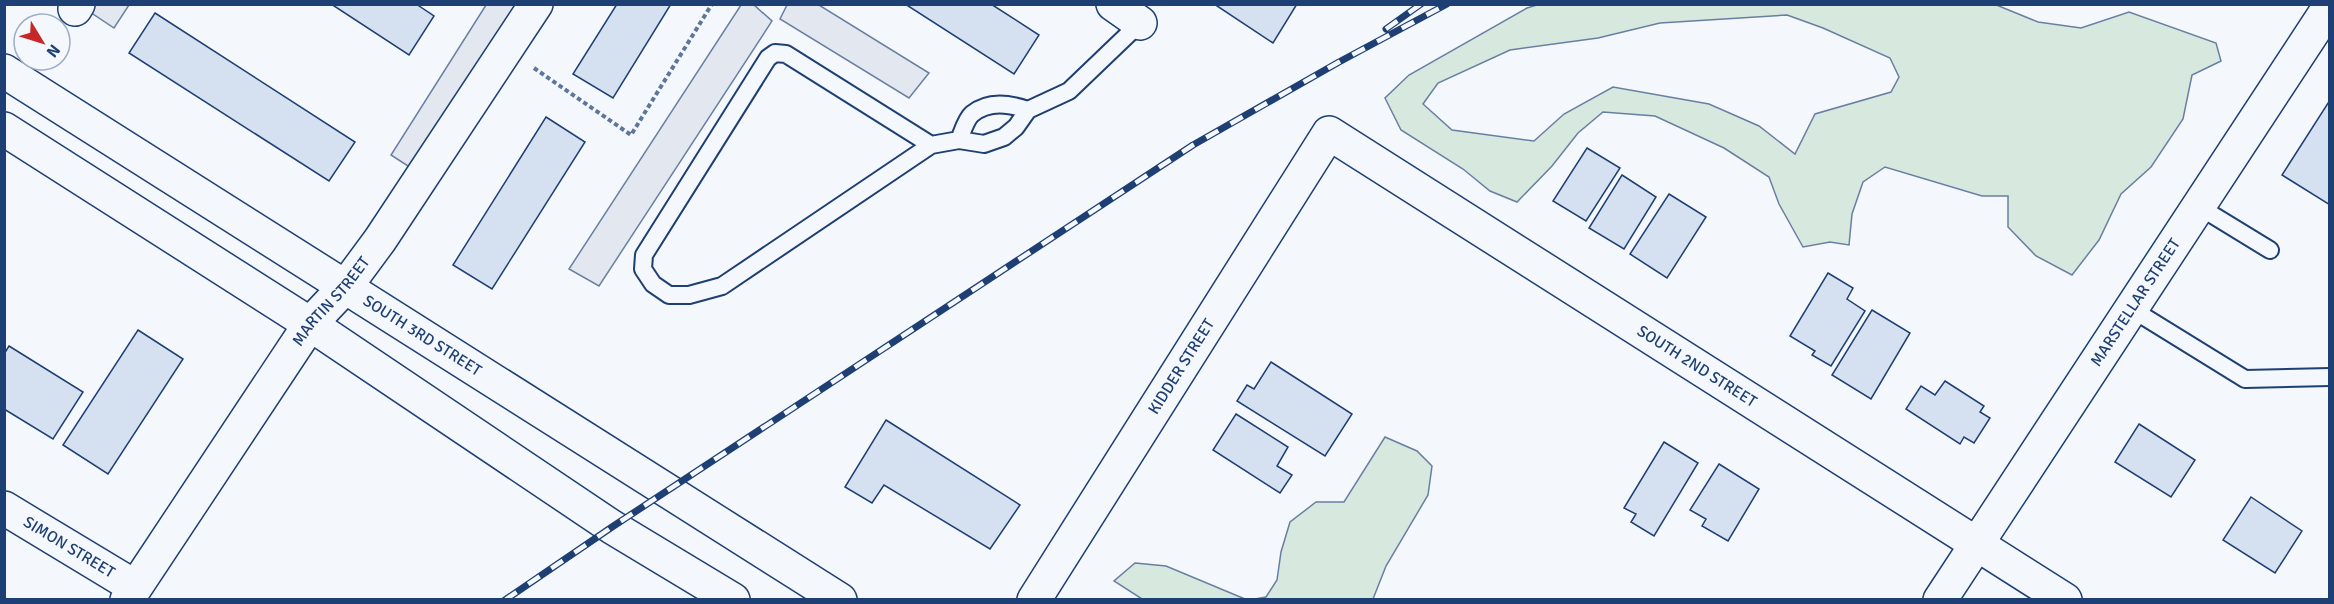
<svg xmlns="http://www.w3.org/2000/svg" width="2334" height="604" viewBox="0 0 2334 604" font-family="Signika,sans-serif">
  <rect width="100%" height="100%" fill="#f4f7fb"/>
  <!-- green -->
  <path fill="#d7e8df" stroke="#687fa3" stroke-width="1.5" fill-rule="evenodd" d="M1540 4H1994L2038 22 2081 28 2129 12 2216 43 2221 61 2192 75 2183 119 2151 167 2121 194 2099 240 2072 275 2036 256 2008 227V196H1982L1885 167 1863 182 1852 214 1849 245 1830 242 1803 247 1779 204 1769 177 1724 148 1655 116 1603 112 1578 133 1552 166 1517 202 1490 191 1463 169 1401 130 1385 98 1409 75 1527 8ZM1787 15 1823 28 1890 58 1899 77 1891 92 1815 114 1795 154 1759 126 1709 104 1613 87 1564 114 1534 141 1452 130 1423 104 1438 83 1510 50 1598 38 1660 23Z
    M1385 437 1417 451 1432 466 1428 495 1386 566 1373 599H1255L1266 597 1277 580 1281 552 1290 522 1316 502H1344Z
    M1135 563 1166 566 1245 599H1142L1114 581Z"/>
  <!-- parking -->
  <path fill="#e3e8f0" stroke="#687fa3" stroke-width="1.5" d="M95 5H129L114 28 90 12Z
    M486 5H516L411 168 391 155Z
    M741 5H754L772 21 599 286 569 269Z
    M787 5H819L929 73 909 98 780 19Z"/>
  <!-- building -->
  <path fill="#d5e0f0" stroke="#1d3f73" stroke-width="1.5" d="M331 4H416L434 16 409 55Z
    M617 4H671L613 98 573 74Z
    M905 4H991L1039 35 1014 74Z
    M1214 4H1297L1273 43Z
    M155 13 355 142 329 181 129 53Z
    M2330 100V205L2282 175Z
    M546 117 585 142 492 289 453 265Z
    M1587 148 1620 168 1586 221 1553 201Z
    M1622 175 1656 197 1624 249 1589 228Z
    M1669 194 1706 217 1667 278 1630 254Z
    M1828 273 1853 288 1847 299 1865 311 1831 366 1812 355 1815 351 1790 336Z
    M1872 310 1910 333 1871 399 1832 375Z
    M138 330 183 359 108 474 63 445Z
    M9 346 83 392 53 439 4 409V354Z
    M1271 362 1352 414 1325 456 1237 401 1247 385 1254 389Z
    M1945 381 1984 406 1980 412 1990 418 1974 443 1964 437 1960 444 1906 409 1921 386 1935 395Z
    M1236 414 1288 447 1277 466 1292 475 1280 493 1213 450Z
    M886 420 1020 505 990 549 884 485 872 503 845 487Z
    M2139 424 2195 460 2171 497 2115 462Z
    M1664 442 1698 463 1654 536 1631 522 1636 514 1624 508Z
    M1719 464 1759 489 1728 541 1702 526 1706 519 1690 510Z
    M2251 497 2302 531 2275 573 2223 540Z"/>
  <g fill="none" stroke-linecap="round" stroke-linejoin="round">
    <!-- lane casing -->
    <g stroke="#1d3f73" stroke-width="20">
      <path id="lane" d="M1028 110C1010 104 989 100 972 114 966 119 962 133 959 140L984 144 1004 137 1016 127 1028 110 1069 91 1140 23
        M931 145 722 286 689 295H669L653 284 643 269 644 255 768 58 775 53 786 54 931 145 959 140
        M2198 206 2270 250
        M2130 308 2245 379 2330 377"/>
    </g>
    <!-- street casing -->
    <g stroke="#1d3f73" stroke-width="36">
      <g id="street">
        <path d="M1113 4 1140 23"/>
        <path d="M75 9 78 4"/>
        <path id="s1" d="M4 508 135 587"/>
        <path id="s2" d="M127 600 310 324 346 286 380 240 536 4"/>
        <path id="s3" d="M1034 600 1329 133 2065 600"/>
        <path id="s4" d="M1940 600 2330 6"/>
      </g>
    </g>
    <!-- highway casing -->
    <g stroke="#1d3f73" stroke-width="36">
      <g id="highway">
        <path id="s5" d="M4 71 840 600"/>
        <path d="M4 129 310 324 612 527 733 600"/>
      </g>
    </g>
    <!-- path -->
    <path stroke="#5e769c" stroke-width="4" stroke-dasharray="4.5 3" stroke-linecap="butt" d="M534 68 631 135 712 4"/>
    <!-- lane -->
    <use href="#lane" stroke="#f4f7fb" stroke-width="16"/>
    <!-- street -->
    <use href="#street" stroke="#f4f7fb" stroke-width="33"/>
    <!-- highway -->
    <use href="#highway" stroke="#f4f7fb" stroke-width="33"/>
    <!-- rail casing -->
    <g stroke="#1d3f73" stroke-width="7">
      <path id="rail" d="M1386 29 1421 4
        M505 600 612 527 1193 145 1339 62 1447 4"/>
    </g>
    <!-- rail -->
    <use href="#rail" stroke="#f4f7fb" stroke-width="4.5" stroke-dasharray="14" stroke-linecap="butt"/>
  </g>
  <g text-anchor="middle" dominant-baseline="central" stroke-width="4.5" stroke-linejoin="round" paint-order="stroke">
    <!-- street labels -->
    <g font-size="16" fill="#1d3f73" stroke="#f4f7fb">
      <text stroke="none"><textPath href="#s2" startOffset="362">MARTIN STREET</textPath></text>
      <text stroke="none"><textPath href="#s4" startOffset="356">MARSTELLAR STREET</textPath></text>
      <text stroke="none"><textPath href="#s5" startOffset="495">SOUTH 3RD STREET</textPath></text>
      <text stroke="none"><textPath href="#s3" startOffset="276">KIDDER STREET</textPath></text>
      <text stroke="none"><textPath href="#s3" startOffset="988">SOUTH 2ND STREET</textPath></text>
      <text stroke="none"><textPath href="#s1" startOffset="76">SIMON STREET</textPath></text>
    </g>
  </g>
  <!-- border -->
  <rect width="2334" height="604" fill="none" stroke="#1d3f73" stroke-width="12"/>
  <!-- north arrow -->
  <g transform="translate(42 42) rotate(128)"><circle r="28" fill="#f4f7fb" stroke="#9eadc5" stroke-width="1.5"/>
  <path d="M0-4.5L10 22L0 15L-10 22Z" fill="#c62828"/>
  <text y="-9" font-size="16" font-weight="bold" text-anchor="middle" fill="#1d3f73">N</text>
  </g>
</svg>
